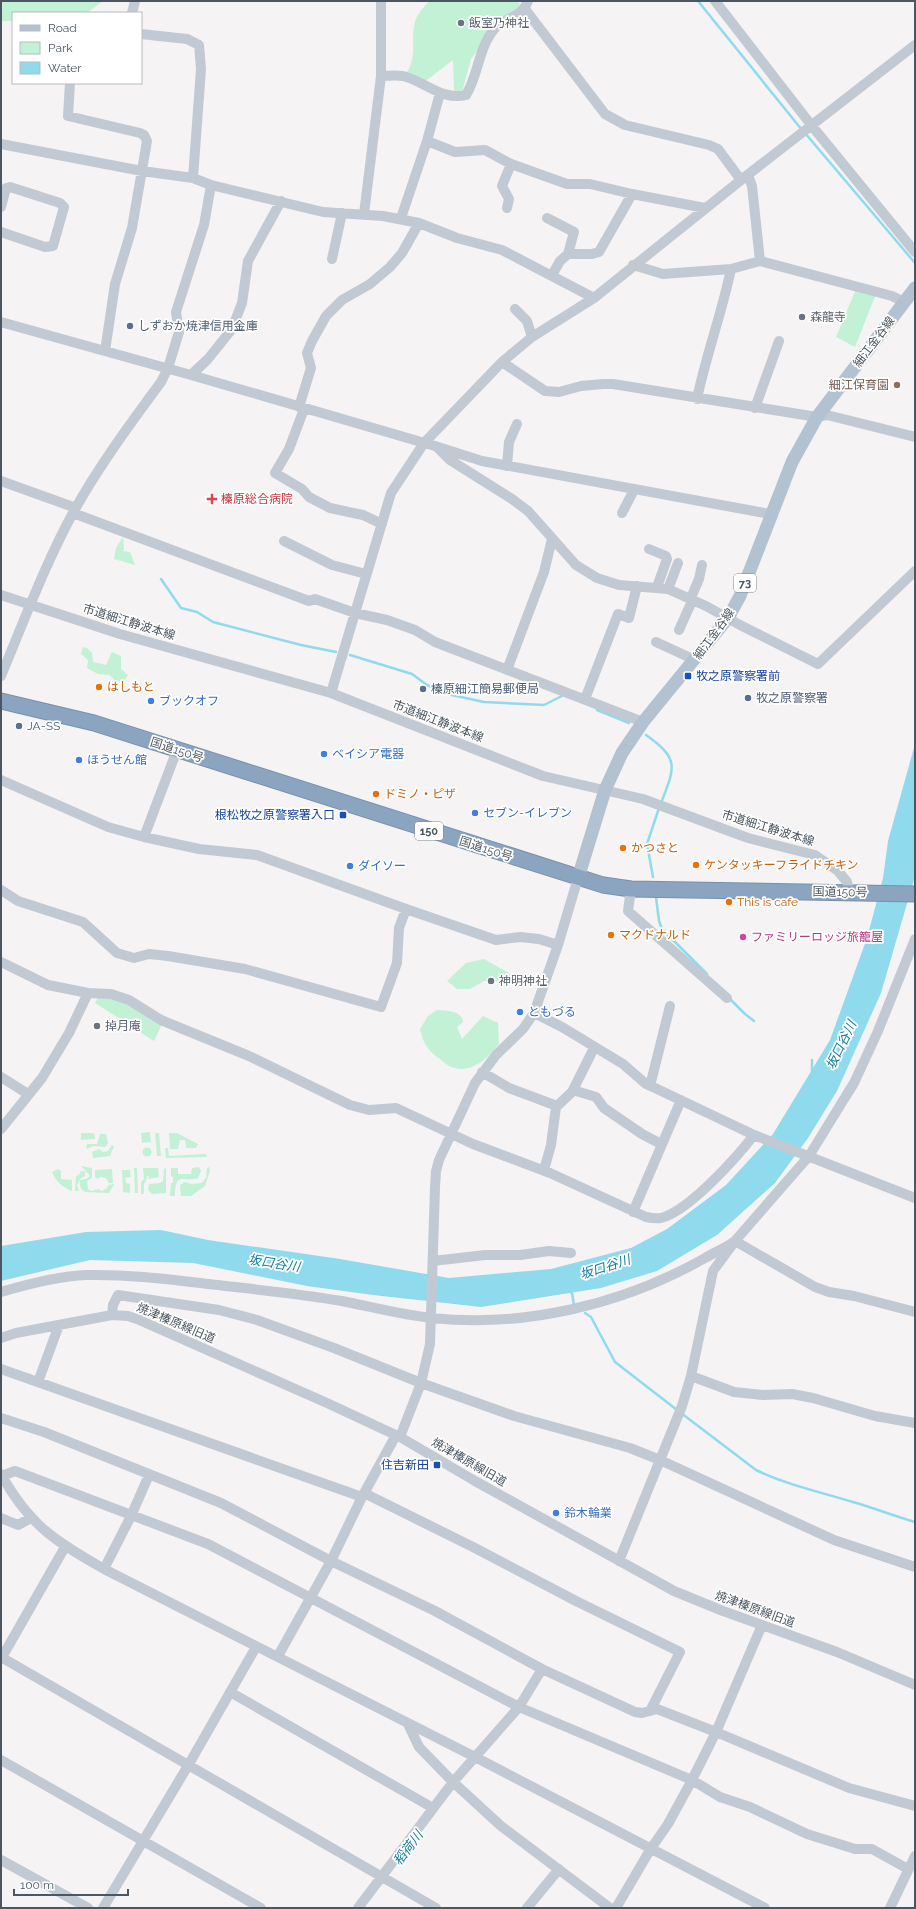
<svg xmlns="http://www.w3.org/2000/svg" width="916" height="1909" viewBox="0 0 916 1909" font-family="Raleway,'Noto Sans JP',sans-serif">
  <rect width="100%" height="100%" fill="#f5f3f3"/>
  <!-- green -->
  <path fill="#c3f1d5" d="M1 1H103L87 13H13V21H1Z
    M429 1H514L520 3 517 16 490 35 471 59 461 96 454 90 453 60 423 83 407 72C418 53 410 40 415 22 417 14 424 7 429 1Z
    M856 289 876 294 855 347 836 337Z
    M123 537 124 549 123 551 130 552 135 565 114 559 116 548Z
    M83 647 87 648 92 653 93 662 106 665 112 652 121 656V669L128 675 124 681 117 682 109 675 98 674 87 668 88 660 81 654Z
    M484 959 509 973 514 980V985L498 981H484L470 989H457L447 981 466 963Z
    M99 996 127 1002 162 1024 154 1041 95 1003Z
    M437 1010C446 1011 462 1010 463 1022L457 1027 462 1039 483 1016 498 1023 499 1044C488 1058 470 1076 449 1066 445 1064 441 1059 437 1057 426 1048 423 1042 420 1029L428 1016Z
    M150 1132 151 1142 142 1143 141 1133Z
    M81 1133H94L95 1139 81 1140Z
    M155 1133H159L161 1156H157Z
    M169 1133H177L198 1144 196 1148H186L185 1140H180L178 1149H170Z
    M100 1134H106L108 1143 105 1147 94 1146 86 1149 87 1144H97Z
    M112 1145 114 1146 110 1156 93 1158 92 1152 99 1149 103 1152 108 1151Z
    M142.5 1152a4.5 4.5 0 1 1 9 0a4.5 4.5 0 1 1-9 0Z
    M165 1148H168L169 1156 206 1154 207 1157 166 1158Z
    M81 1166 92 1168V1178L87 1181 88 1189 91 1191 99 1189 101 1191 106 1189 109 1185 114 1184 109 1193 85 1192C80 1189 79 1185 80 1180L86 1179 90 1176Z
    M199 1167 201 1171 198 1178C184 1183 175 1170 175 1196H170L171 1183H173V1177L171 1176V1168H178V1174H191L192 1168Z
    M209 1167 210 1170 205 1186 191 1196H181L180 1185 185 1182 192 1184 202 1183 206 1178 207 1168Z
    M134 1168H137L138 1193H135Z
    M143 1168H158L159 1177 148 1179 149 1176H147L146 1181 144 1184V1194H141V1182L144 1179Z
    M166 1168V1193L152 1194 148 1190 149 1184 160 1183 163 1181 164 1169Z
    M58 1169 61 1171V1179L72 1180V1191C62 1187 56 1182 52 1172Z
    M112 1169 113 1183H109L106 1178 100 1177 98 1179 95 1177V1170Z
    M122 1170H130L131 1177 125 1178 126 1183 130 1184V1193L123 1192Z
    M81 1171H85V1176L80 1179 77 1185 79 1191H75L76 1176 79 1175Z"/>
  <!-- water -->
  <path fill="#90daee" d="M915 744V876L881 993 837 1091 808 1138 775 1183 717 1235 657 1271 601 1288 481 1307 373 1295 307 1286 193 1263 90 1260 1 1281V1246L86 1232 161 1230 208 1240 340 1259 449 1278 551 1269 631 1248 667 1229 726 1185 773 1134 830 1040 867 938 883 878 888 841Z"/>
  <g fill="none" stroke-linecap="round" stroke-linejoin="round">
    <!-- stream -->
    <path stroke="#90daee" stroke-width="2.5" d="M698 1 802 130
      M805 133 915 263
      M161 579 181 608 197 612 213 622 301 645 336 652
      M350 655 412 674 427 685 447 694 484 702 544 705 562 696
      M597 710 629 723
      M646 735C680 759 675 767 661 803
      M653 877 647 844 659 808
      M656 897 659 921 662 929 707 974
      M729 998 745 1014 754 1021
      M812 1060V1072
      M570 1292 572 1293 574 1305
      M585 1313 591 1317 615 1362 677 1410
      M681 1413 756 1470C787 1485 820 1492 853 1502 874 1508 894 1516 915 1522"/>
    <!-- highway casing -->
    <g stroke="#7690ad" stroke-width="17">
      <path id="highway" d="M1 701 94 723 603 885 631 889 915 894"/>
    </g>
    <!-- minor -->
    <path stroke="#c1cad2" stroke-width="10" d="M715 1 812 126 915 252
      M525 9 605 114 625 125 709 145 718 149 741 180
      M132 13 135 1
      M141 34 187 39 199 45 201 69 193 178
      M381 76C387 76 396 75 403 76 424 81 442 101 466 95 479 74 478 47 496 27 506 16 520 20 528 1
      M70 83 68 116 140 133 144 135 147 141 132 228 115 284 105 351
      M427 141 455 152 485 150 511 164 567 184H590L632 194 705 208
      M1 144 142 171 193 178 211 185 323 212 383 216 419 223 457 238 502 250 594 298
      M748 175 752 186 760 261
      M1 207 6 188 10 187 60 203 64 207 53 246 45 247 1 232
      M507 208 509 199 502 186 511 164
      M364 214 381 76V1
      M401 218 427 141 440 93
      M547 218 574 232 568 254
      M332 259 342 213
      M633 265 663 274 731 269 760 261 892 296 904 302
      M552 275 560 261 568 254H592L599 252 632 194
      M515 309 527 321 532 337
      M1 322 191 375 435 446 482 461 770 514
      M502 362 545 391 559 392 581 386 603 384H613L817 417 827 415 915 437
      M191 375 208 359 232 329 242 303 248 261 281 201
      M697 399C706 355 722 313 731 269
      M299 407 311 368 307 353 312 341 326 316 342 300 370 284 390 267 402 253 419 223
      M755 408 779 341
      M304 409 289 449 275 473 302 489 309 497 330 508 363 515 382 524
      M438 448 450 460 512 499 528 511 576 565 597 578 619 585 668 589 706 606 740 625 818 664 915 571
      M507 466 509 442 517 424
      M1 481 76 508
      M73 513 309 601 315 599 355 613 387 620 415 630 435 642 643 722
      M622 513 634 490
      M284 541 332 565 366 574
      M649 549 666 556 667 559 657 587
      M668 589 678 563
      M1 595 120 634 331 693 543 776 643 799 748 838 815 855 838 871 847 882 850 893
      M690 600 699 579 702 565
      M679 630 692 601
      M656 642 695 660
      M507 670 544 572 552 539
      M1 676C24 621 45 564 74 511 99 466 130 424 161 382L168 368 179 332 176 312 204 225 211 185
      M331 693 391 493 424 443 502 362 532 337 594 298 741 180 915 45
      M585 699 618 614 629 618 637 586
      M1 780 108 827 144 837 199 849 257 855 406 909 496 940 520 937 539 939 558 945
      M144 837 177 750
      M631 889 628 911 727 998
      M1 890 18 901 83 922 117 953 134 958 149 954 168 956 245 969 381 1007 397 963 399 928 406 909
      M1 962 48 985 88 993 111 994 129 1000 161 1020 249 1056 350 1105 369 1110 396 1108 473 1144 550 1173 646 1217C651 1218 656 1219 661 1218 689 1211 737 1157 754 1135
      M534 1013 562 1027 623 1064 646 1084 655 1088 754 1135 915 1198
      M482 1072 509 1088 557 1106
      M1 1077 28 1094
      M650 1086 670 1006
      M573 1090 596 1097 604 1108 642 1134 661 1144
      M1 1129 42 1078 69 1033 88 993
      M544 1170 551 1145 556 1107 572 1092 594 1048
      M633 1212 681 1100
      M735 1241 815 1287 829 1292 854 1296 915 1312
      M433 1261 485 1255H520L549 1251 571 1253
      M1 1292C28 1284 58 1276 86 1275 131 1274 174 1280 218 1285 260 1290 301 1294 342 1301 372 1307 402 1315 432 1318 525 1328 624 1304 705 1258 715 1252 725 1248 735 1241
      M112 1315 113 1305 118 1295 219 1310 257 1320 334 1348 421 1383 514 1416 630 1448 660 1460 834 1540 915 1567
      M1 1338 16 1333 112 1315 128 1316 137 1319 327 1403 400 1437 475 1481 674 1591 723 1611 837 1652 915 1685
      M1 1369 362 1497
      M691 1376 734 1392 763 1395 792 1394 813 1398 875 1416 915 1423
      M38 1382 59 1325
      M1 1418 44 1432 221 1503 331 1561 435 1611 542 1669 635 1712 642 1713 657 1709 716 1732 849 1788 915 1806
      M400 1437 421 1383 430 1344 435 1187 436 1171 439 1160 475 1083 496 1055 523 1029 534 1013 558 945 578 878
      M1 1474C29 1525 55 1541 104 1569L475 1757 765 1908
      M2 1476 15 1471 208 1544 519 1707 692 1780 720 1797 750 1807 807 1834 855 1849H872L908 1869
      M364 1493 473 1547 576 1601 680 1652 650 1711
      M1 1518 18 1525 31 1518
      M619 1561 682 1406 691 1376 713 1271 735 1241 809 1156 841 1104 854 1083 878 1031 915 939
      M104 1569 131 1516 149 1475
      M278 1656 331 1561 362 1497 396 1435
      M1 1657 436 1908
      M1 1659 65 1547
      M230 1692 433 1808
      M408 1724 419 1747 453 1782 501 1826 610 1908
      M1 1760 261 1908
      M1 1860 88 1908
      M103 1908 189 1764 256 1647
      M358 1908 453 1782 519 1707 542 1669
      M527 1908 559 1869
      M616 1908 650 1850 668 1824 692 1780 716 1732 762 1625
      M890 1908 915 1856"/>
    <!-- major -->
    <path stroke="#b3c2d1" stroke-width="13" d="M578 878 605 790 622 753 643 722 728 618 740 596 792 462 817 417 915 288"/>
    <!-- highway -->
    <use href="#highway" stroke="#8ba5c1" stroke-width="15"/>
  </g>
  <!-- markers -->
  <g fill="#6b7280" stroke="#fff" stroke-width="1.5">
    <circle cx="461" cy="23" r="4"/>
    <circle cx="802" cy="317" r="4"/>
    <circle cx="491" cy="981" r="4"/>
    <circle cx="97" cy="1026" r="4"/>
  </g>
  <g fill="#5c6f8a" stroke="#fff" stroke-width="1.5">
    <circle cx="130" cy="326" r="4"/>
    <circle cx="423" cy="689" r="4"/>
    <circle cx="748" cy="698" r="4"/>
    <circle cx="19" cy="726" r="4"/>
  </g>
  <circle fill="#8d6e63" stroke="#fff" stroke-width="1.5" cx="897" cy="385" r="4"/>
  <path fill="#e0444e" stroke="#fff" stroke-width="1.5" d="M210 493h4v4h4v4h-4v4h-4v-4h-4v-4h4z"/>
  <g fill="#1a4fb4" stroke="#fff" stroke-width="1.5">
    <rect x="684" y="672" width="8" height="8" rx="2"/>
    <rect x="339" y="811" width="8" height="8" rx="2"/>
    <rect x="433" y="1461" width="8" height="8" rx="2"/>
  </g>
  <g fill="#e8710a" stroke="#fff" stroke-width="1.5">
    <circle cx="99" cy="687" r="4"/>
    <circle cx="376" cy="794" r="4"/>
    <circle cx="623" cy="848" r="4"/>
    <circle cx="696" cy="865" r="4"/>
    <circle cx="729" cy="902" r="4"/>
    <circle cx="611" cy="935" r="4"/>
  </g>
  <g fill="#3f7fe0" stroke="#fff" stroke-width="1.5">
    <circle cx="151" cy="701" r="4"/>
    <circle cx="324" cy="754" r="4"/>
    <circle cx="79" cy="760" r="4"/>
    <circle cx="475" cy="813" r="4"/>
    <circle cx="350" cy="866" r="4"/>
    <circle cx="520" cy="1012" r="4"/>
    <circle cx="556" cy="1513" r="4"/>
  </g>
  <circle fill="#d1479c" stroke="#fff" stroke-width="1.5" cx="743" cy="937" r="4"/>
  <g text-anchor="middle" dominant-baseline="central" stroke-width="3.5" stroke-linejoin="round" paint-order="stroke">
    <!-- shield labels -->
    <g fill="#fff" stroke="#808990" stroke-width="1">
      <rect x="734" y="574" width="22" height="18" rx="3"/>
      <rect x="415" y="822" width="28" height="18" rx="3"/>
    </g>
    <g font-size="11" font-weight="bold" fill="#4a5661">
      <text x="745" y="583">73</text>
      <text x="429" y="831">150</text>
    </g>
    <!-- worship labels -->
    <g font-size="12" fill="#5b616d" stroke="#fff" text-anchor="start">
      <text x="469" y="23">飯室乃神社</text>
      <text x="810" y="317">森龍寺</text>
      <text x="499" y="981">神明神社</text>
      <text x="105" y="1026">掉月庵</text>
    </g>
    <!-- service labels -->
    <g font-size="12" fill="#4e5e75" stroke="#fff" text-anchor="start">
      <text x="138" y="326">しずおか焼津信用金庫</text>
      <text x="431" y="689">榛原細江簡易郵便局</text>
      <text x="756" y="698">牧之原警察署</text>
      <text x="27" y="726">JA-SS</text>
    </g>
    <!-- street labels -->
    <g font-size="12" fill="#4a5661" stroke="#fff">
      <text transform="translate(874 342) rotate(-53)">細江金谷線</text>
      <text transform="translate(129 622) rotate(17)">市道細江静波本線</text>
      <text transform="translate(714 634) rotate(-54)">細江金谷線</text>
      <text transform="translate(438 721) rotate(21)">市道細江静波本線</text>
      <text transform="translate(177 750) rotate(18)">国道150号</text>
      <text transform="translate(768 828) rotate(17)">市道細江静波本線</text>
      <text transform="translate(486 849) rotate(18)">国道150号</text>
      <text transform="translate(840 892) rotate(1)">国道150号</text>
      <text transform="translate(176 1323) rotate(23)">焼津榛原線旧道</text>
      <text transform="translate(469 1462) rotate(30)">焼津榛原線旧道</text>
      <text transform="translate(755 1609) rotate(20)">焼津榛原線旧道</text>
    </g>
    <!-- education labels -->
    <g font-size="12" fill="#785e54" stroke="#fff" text-anchor="end">
      <text x="889" y="385">細江保育園</text>
    </g>
    <!-- health labels -->
    <g font-size="12" fill="#be3a42" stroke="#fff" text-anchor="start">
      <text x="221" y="499">榛原総合病院</text>
    </g>
    <!-- transit labels -->
    <g font-size="12" fill="#164399" stroke="#fff" text-anchor="end">
      <text x="696" y="676" text-anchor="start">牧之原警察署前</text>
      <text x="335" y="815">根松牧之原警察署入口</text>
      <text x="429" y="1465">住吉新田</text>
    </g>
    <!-- food labels -->
    <g font-size="12" fill="#c56008" stroke="#fff" text-anchor="start">
      <text x="107" y="687">はしもと</text>
      <text x="384" y="794">ドミノ・ピザ</text>
      <text x="631" y="848">かつさと</text>
      <text x="704" y="865">ケンタッキーフライドチキン</text>
      <text x="737" y="902">This is cafe</text>
      <text x="619" y="935">マクドナルド</text>
    </g>
    <!-- shop labels -->
    <g font-size="12" fill="#366cbe" stroke="#fff" text-anchor="start">
      <text x="159" y="701">ブックオフ</text>
      <text x="332" y="754">ベイシア電器</text>
      <text x="87" y="760">ほうせん館</text>
      <text x="483" y="813">セブン-イレブン</text>
      <text x="358" y="866">ダイソー</text>
      <text x="528" y="1012">ともづる</text>
      <text x="564" y="1513">鈴木輪業</text>
    </g>
    <!-- hotel labels -->
    <g font-size="12" fill="#b23c85" stroke="#fff" text-anchor="start">
      <text x="751" y="937">ファミリーロッジ旅籠屋</text>
    </g>
    <!-- water labels -->
    <g font-size="13" font-style="italic" fill="#0c7c9b" stroke="#fff">
      <text transform="translate(841 1045) rotate(-64)">坂口谷川</text>
      <text transform="translate(274 1263) rotate(9)">坂口谷川</text>
      <text transform="translate(605 1267) rotate(-18)">坂口谷川</text>
      <text transform="translate(408 1848) rotate(-53)">稻荷川</text>
    </g>
  </g>
  <!-- border -->
  <rect width="916" height="1909" fill="none" stroke="#4a5661" stroke-width="4"/>
  <!-- legend -->
  <rect x="12" y="12" width="130" height="72" fill="#ffffff" stroke="#b7bbc0"/>
  <rect x="20" y="25" width="20" height="6" fill="#b3c2d1" stroke="#b7bbc0"/>
  <text x="48" y="32" font-size="12" fill="#4a5661">Road</text>
  <rect x="20" y="42" width="20" height="12" fill="#c3f1d5" stroke="#b7bbc0"/>
  <text x="48" y="52" font-size="12" fill="#4a5661">Park</text>
  <rect x="20" y="62" width="20" height="12" fill="#90daee" stroke="#b7bbc0"/>
  <text x="48" y="72" font-size="12" fill="#4a5661">Water</text>
  <!-- scale -->
  <path d="M14 1889v6h114v-6" fill="none" stroke="#4a5661" stroke-width="2"/>
  <text x="20" y="1889" font-size="12" fill="#4a5661" stroke="#ffffff" stroke-width="3" paint-order="stroke">100 m</text>
</svg>
